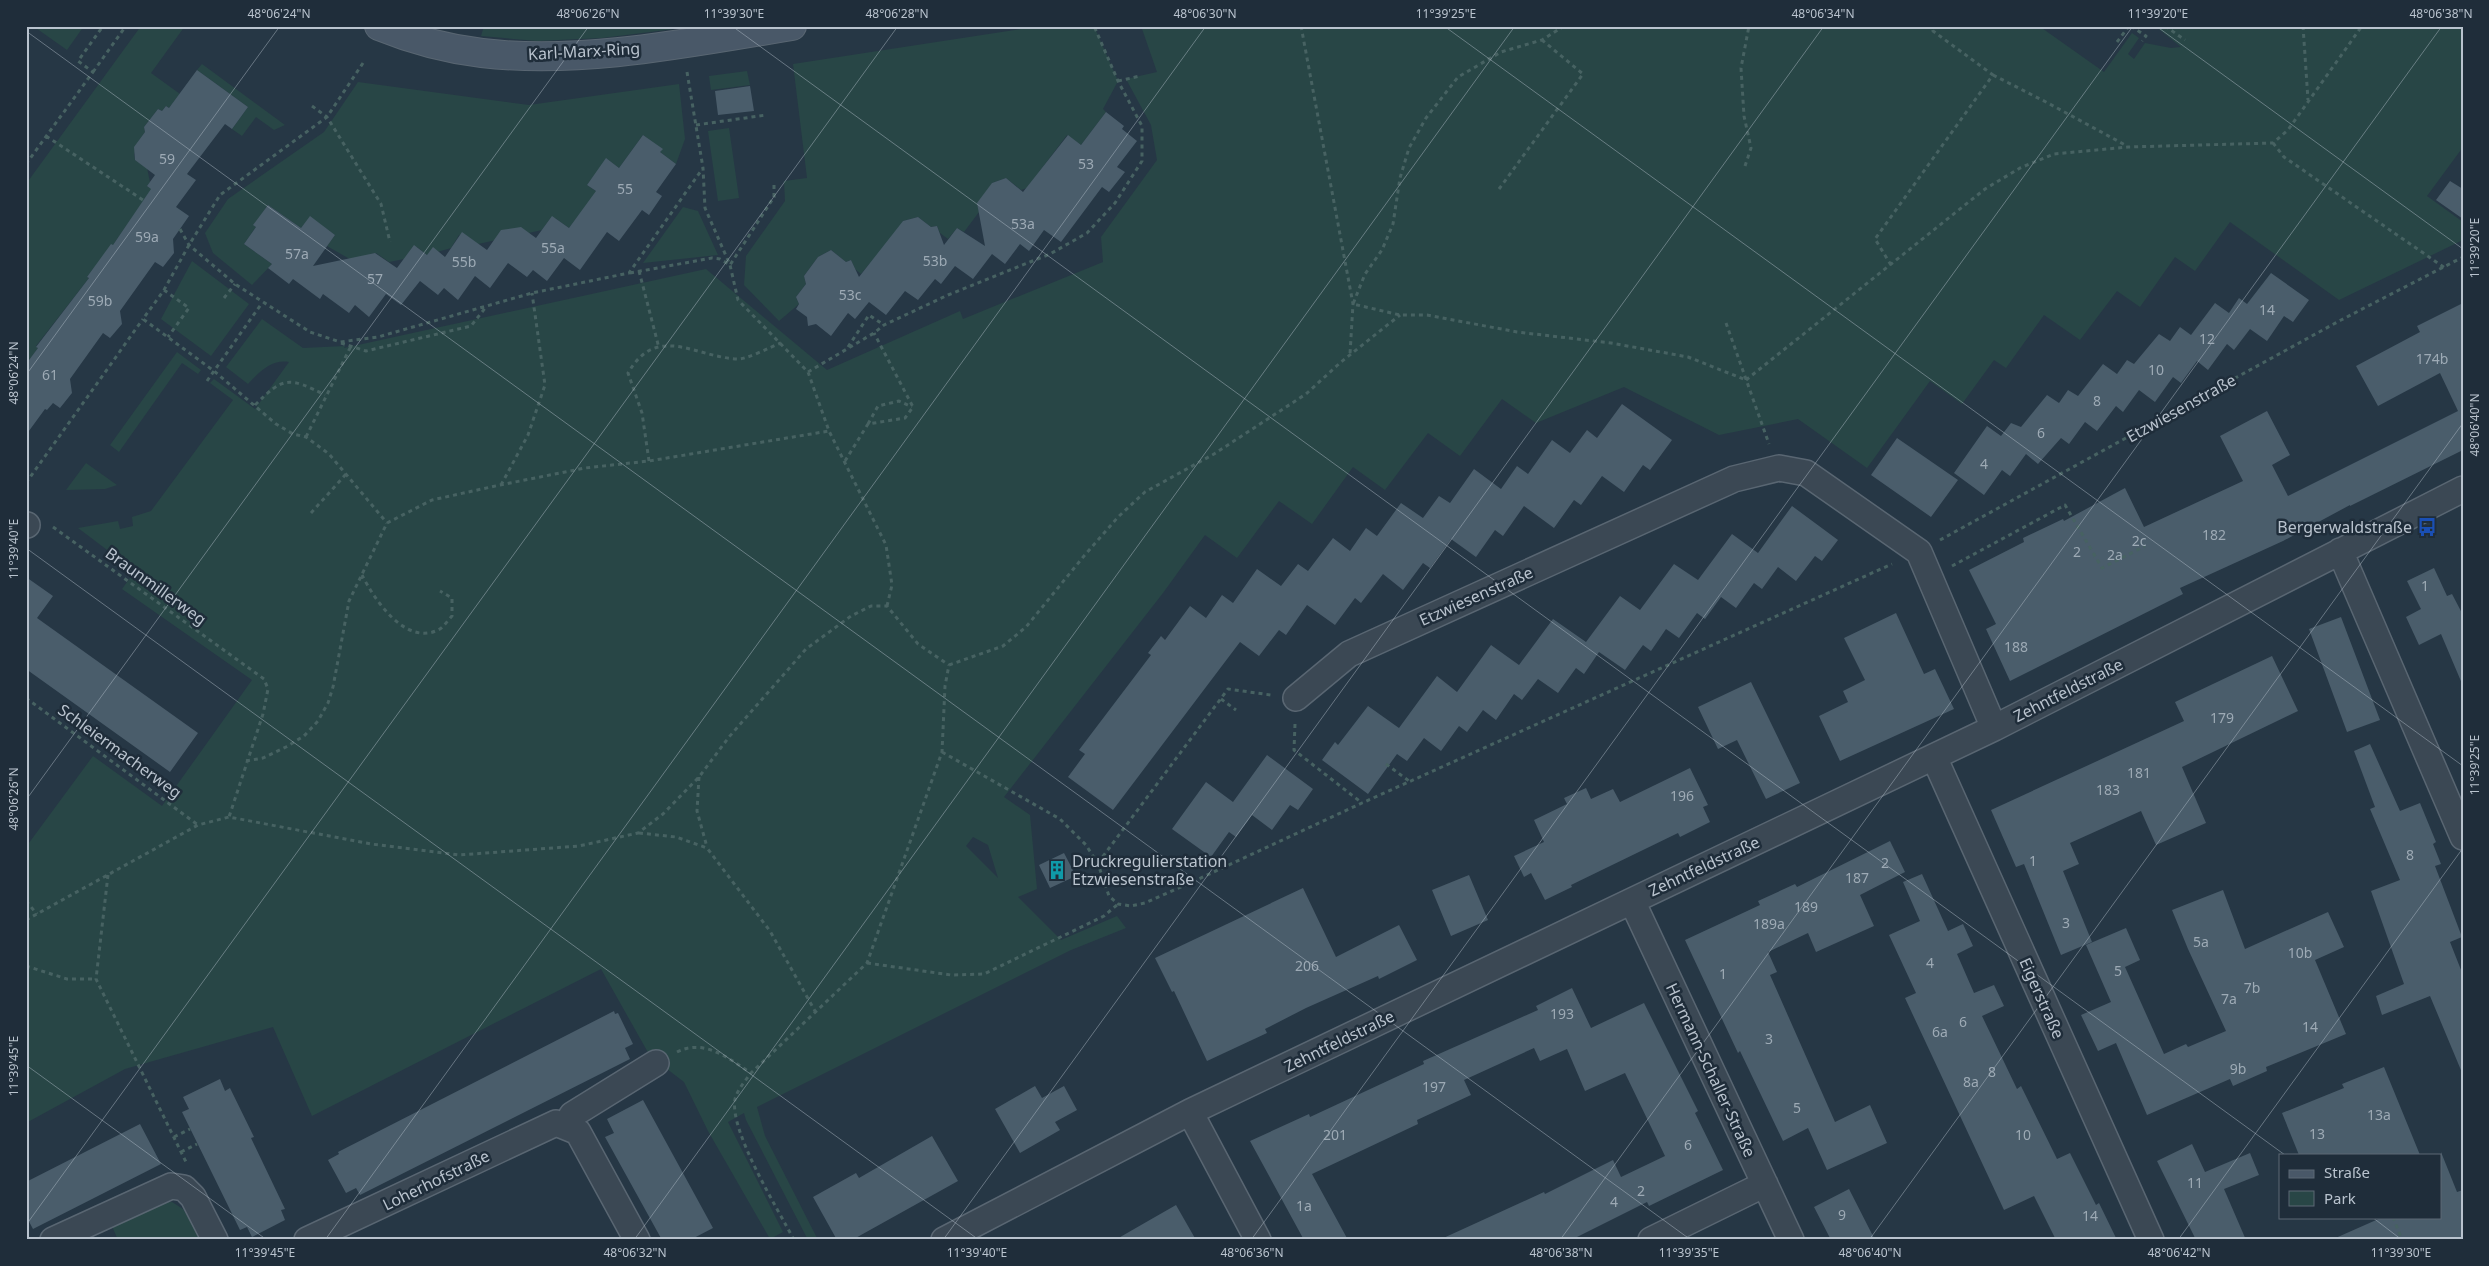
<svg xmlns="http://www.w3.org/2000/svg" width="2489" height="1266" viewBox="0 0 2489 1266" font-family="'Noto Sans',sans-serif">
  <rect width="100%" height="100%" fill="#263745"/>
  <!-- green -->
  <path fill="#284646" fill-rule="evenodd" d="M33 26H84L67 50Z
    M141 26H185L151 73 180 94 169 108 166 106 162 111 158 109 144 127 145 132 138 142 141 145 134 154 135 160 147 168 150 182 147 186 152 189 113 245 87 277 89 278 36 346 38 348 26 364V184Z
    M484 26H698L602 38 537 41 481 36Z
    M1040 26H1094L1118 81 1103 109 1106 112 1081 145 1067 135 1027 188 1021 190 1006 178 992 183 979 212 964 232 957 228 948 239 940 233 937 226 931 227 918 217 903 221 877 268 870 263 861 274 855 269 851 260 846 262 831 250 818 257 804 276 806 284 796 297 799 304 779 321 744 285 746 256 785 201 784 181 807 178 793 64Z
    M1141 26H2039L2104 72 2132 33 2139 38 2128 54 2134 59 2145 43 2171 48 2181 47 2155 26H2463V147L2427 196 2463 222V240L2339 300 2230 222 2195 271 2175 257 2140 307 2117 291 2080 340 2044 315 2006 368 1994 360 1962 404 1930 381 1867 468 1798 419 1719 435 1624 387 1536 423 1502 399 1460 456 1428 433 1385 490 1353 467 1312 524 1279 501 1237 558 1205 535 1163 593 1004 797 1030 815 1037 889 1018 897 1061 940 1117 916 1126 928 1071 950 757 1107 765 1136 818 1240H808L746 1120 744 1113 728 1122 783 1232 770 1239 708 1131 684 1082 650 1056 601 969 312 1116 273 1027 125 1069 26 1123V847L93 756 162 806 252 680 122 589 135 571 78 528 118 521 120 529 133 526 132 517 151 511 233 400 210 383 214 379 255 409 289 362C272 359 259 372 248 384L226 367 262 319 303 348 345 346 344 348 706 269 827 370 960 311 963 319 1103 262 1101 237 1157 160 1151 125 1126 79 1157 72ZM973 837 988 845 998 878 966 846Z
    M202 64 285 125 274 130 256 117 242 136 232 129 248 107 197 70Z
    M747 71 750 85 711 90 709 76Z
    M358 82 529 105 679 84 685 139 676 164 660 152 662 149 643 135 619 168 607 159 587 185 597 192 569 228 555 218 550 219 542 230 478 244 464 234 459 235 451 248 427 255 417 247 412 248 404 259 389 262 376 253 370 254 362 266 327 246 335 235 310 217 301 228 268 205 254 225 256 227 244 244 272 264 252 285 213 253 205 233 228 199 324 132Z
    M729 128 739 198 718 201 708 131Z
    M683 207 698 211 718 255 643 263Z
    M192 261 249 304 211 356 161 319Z
    M177 352 201 370 198 374 182 363 119 452 110 445Z
    M86 463 117 485 105 489 66 490Z
    M172 1202 183 1209 202 1240H118L111 1224 158 1203Z"/>
  <!-- building -->
  <path fill="#4a5d6b" d="M197 70 248 107 232 129 225 124 187 174 196 180 176 207 189 216 173 239 174 253 163 267 155 262 120 311 122 324 110 338 103 333 70 379 72 393 60 408 53 403 47 410 45 409 26 435V364L38 348 36 347 89 278 87 277 111 244 113 245 151 189 147 186 155 175 135 160 134 147 145 132 144 127 158 109 162 111 166 106 169 108Z
    M750 86 754 111 718 115 715 91Z
    M1106 112 1124 126 1122 129 1137 141 1117 167 1125 172 1109 192 1102 187 1061 242 1044 230 1029 251 1020 244 1005 264 992 254 973 279 955 266 941 284 935 279 918 300 905 291 886 315 869 302 855 319 848 313 831 336 816 324 808 326 807 317 796 309 799 304 796 297 806 284 804 276 818 257 831 250 846 262 851 260 859 277 903 221 918 217 931 227 937 226 944 245 957 228 985 246 977 203 992 183 1006 178 1023 192 1068 135 1081 145Z
    M643 135 663 149 660 152 676 164 656 192 662 196 649 215 642 210 619 241 607 232 580 270 564 258 547 281 533 270 527 277 508 263 490 288 475 276 458 300 444 288 438 295 420 281 401 305 386 294 369 317 355 305 349 313 323 294 320 299 293 279 289 284 268 268 272 264 244 244 256 227 253 225 268 205 301 228 310 216 335 235 313 266 375 253 397 268 414 245 427 255 433 247 445 257 462 232 487 250 501 230 521 227 536 238 552 216 569 228 596 191 587 185 606 158 619 168Z
    M2450 181 2463 189V219L2436 200Z
    M2271 273 2309 300 2293 322 2284 316 2267 341 2250 329 2234 350 2227 344 2208 370 2197 361 2181 383 2173 377 2155 402 2139 390 2123 412 2116 406 2097 431 2085 422 2069 444 2061 438 2038 464 2026 454 2010 476 2002 470 1984 495 1954 473 1987 426 2001 436 2011 423 2021 427 2047 395 2059 403 2068 390 2078 396 2103 364 2117 374 2127 360 2134 364 2159 334 2170 341 2180 327 2191 335 2215 303 2229 313 2239 298 2247 304Z
    M2463 303V450L2350 506V505L2283 541 2180 588 2183 594 2010 681 1986 629 1996 624 1969 570 2024 542 2023 538 2063 519 2064 521 2125 488 2144 527 2243 481 2220 436 2267 411 2290 455 2272 465 2288 496 2458 411 2440 373 2378 406 2356 366 2420 332 2417 326Z
    M1622 404 1672 440 1650 470 1643 465 1624 492 1602 476 1581 505 1574 500 1554 528 1524 506 1503 536 1495 530 1476 557 1451 539 1430 568 1423 563 1403 590 1383 574 1361 603 1355 598 1335 625 1307 605 1286 635 1279 630 1259 656 1240 642 1113 810 1068 777 1085 754 1079 750 1151 655 1148 653 1161 636 1165 640 1190 606 1206 618 1222 595 1233 603 1257 569 1281 586 1298 564 1308 571 1333 538 1350 551 1366 528 1377 536 1401 503 1423 518 1439 496 1450 503 1474 469 1501 489 1517 466 1528 474 1552 440 1570 453 1587 430 1597 438Z
    M1897 438 1958 480 1931 517 1871 475Z
    M1792 506 1838 540 1822 561 1815 556 1796 581 1778 567 1762 589 1754 583 1736 608 1721 597 1705 619 1697 613 1679 638 1666 629 1651 651 1643 645 1625 670 1599 652 1584 674 1576 668 1558 693 1538 679 1522 700 1514 694 1496 720 1483 710 1467 732 1459 726 1441 751 1424 738 1407 761 1397 754 1368 794 1322 760 1335 742 1338 745 1368 706 1399 728 1437 676 1457 692 1491 645 1519 665 1553 619 1586 642 1620 596 1640 610 1674 564 1698 580 1732 534 1758 553Z
    M2434 568 2447 596 2452 594 2463 615V686L2441 634 2419 645 2406 617 2421 609 2407 581Z
    M26 577 53 596 37 618 198 733 170 772 26 669Z
    M1896 613 1924 674 1935 669 1954 709 1840 761 1819 716 1848 702 1843 691 1865 680 1844 638Z
    M2341 617 2380 720 2347 732 2309 629Z
    M2272 656 2298 711 2182 767 2206 823 2156 845 2141 811 2070 843 2079 864 2063 871 2092 942 2061 955 2024 864 2016 867 1991 810 2184 721 2175 702Z
    M1751 682 1800 783 1766 799 1737 740 1718 749 1698 707Z
    M2370 744 2400 811 2420 803 2436 842 2433 844 2441 864 2435 866 2462 937 2450 942 2463 975V1075L2430 996 2382 1015 2376 996 2404 984 2371 891 2400 880 2370 809 2375 807 2354 751Z
    M1267 755 1313 789 1298 810 1290 805 1272 830 1252 815 1236 837 1229 832 1211 857 1172 829 1206 782 1233 802Z
    M1690 768 1708 805 1703 807 1710 822 1680 837 1678 833 1571 885 1572 887 1545 900 1531 873 1524 877 1514 856 1544 842 1534 820 1567 804 1564 798 1586 788 1591 799 1613 789 1620 802Z
    M1890 841 1905 872 1860 895 1874 926 1816 952 1808 933 1768 952 1777 972 1770 975 1835 1122 1870 1105 1887 1143 1827 1170 1808 1128 1783 1141 1740 1051 1738 1053 1685 940 1760 905 1758 901 1795 884 1797 887Z
    M1064 853 1076 876 1050 888 1039 865Z
    M1922 874 1948 931 1963 924 1973 946 1957 954 1974 993 1994 985 2004 1006 1982 1016 2017 1089 2021 1086 2057 1159 2070 1153 2096 1205 2099 1203 2117 1240H2056L2034 1196 2004 1210 1905 998 1916 993 1889 935 1920 921 1903 882Z
    M1469 875 1488 920 1451 936 1432 890Z
    M1303 888 1336 957 1399 925 1417 960 1379 979 1378 976 1306 1008 1265 1029 1267 1033 1207 1061 1174 991 1172 992 1155 958Z
    M2223 890 2245 949 2328 912 2344 947 2315 960 2346 1034 2266 1067 2267 1071 2233 1086 2230 1079 2147 1115 2116 1043 2098 1051 2081 1015 2111 1002 2086 945 2126 928 2140 960 2125 967 2164 1054 2186 1044 2188 1047 2226 1031 2188 949 2172 910Z
    M1572 988 1591 1028 1644 1003 1698 1111 1695 1113 1723 1170 1649 1206 1647 1202 1571 1240H1439L1544 1192 1545 1194 1613 1160 1621 1177 1665 1156 1625 1073 1585 1091 1567 1049 1540 1061 1534 1048 1464 1080 1471 1095 1417 1120 1418 1124 1312 1174 1348 1240H1304L1250 1141 1309 1114 1310 1117 1424 1064 1423 1061 1538 1010 1536 1006Z
    M614 1011 615 1014 618 1013 633 1044 625 1048 630 1059 360 1195 356 1188 346 1193 328 1160 339 1154 338 1152Z
    M2384 1067 2420 1155H2299L2282 1113 2344 1088 2342 1084Z
    M220 1079 225 1091 230 1088 254 1137 251 1138 285 1209 281 1210 285 1220 252 1237 247 1227 240 1230 182 1112 189 1109 183 1097Z
    M1035 1086 1042 1098 1064 1086 1077 1110 1055 1122 1060 1130 1020 1153 995 1109Z
    M643 1100 713 1228 690 1240H662L605 1137 614 1133 607 1119Z
    M140 1124 161 1164 33 1229 26 1216V1182Z
    M932 1136 958 1181 852 1240H837L813 1197 856 1173 859 1178Z
    M2192 1144 2205 1172 2250 1153 2259 1175 2224 1189 2246 1240H2196L2157 1161Z
    M2441 1152 2457 1192 2463 1190V1240H2331L2383 1217H2440Z
    M1849 1189 1875 1240H1831L1814 1207Z
    M1176 1205 1196 1240H1115L1155 1217Z"/>
  <g fill="none" stroke-linecap="round" stroke-linejoin="round">
    <!-- minor casing -->
    <g stroke="#596672" stroke-width="28">
      <path id="minor" d="M26 525H27
        M2340 551 2463 837
        M1296 698 1349 654 1734 479 1779 468 1806 473 1919 552 1994 728
        M1934 757 2151 1240
        M1632 901 1791 1240
        M1190 1112 1258 1240
        M566 1126 572 1115 656 1063
        M53 1240 171 1186 184 1188 193 1197 215 1240
        M307 1240 556 1123 578 1132 637 1240
        M944 1240 1190 1112 1994 728 2463 489
        M1651 1240 1765 1184"/>
    </g>
    <!-- secondary casing -->
    <g stroke="#596672" stroke-width="30">
      <path id="secondary" d="M379 26C411 39 448 49 482 53 582 65 693 42 792 26"/>
    </g>
    <!-- path -->
    <path stroke="#476262" stroke-width="3" stroke-dasharray="4 4" stroke-linecap="butt" d="M1301 26 1353 304 1350 354
      M1564 26 1542 40 1501 52 1458 77 1426 118 1409 148 1400 178 1393 224 1382 250 1365 274 1353 304 1400 315H1427L1517 332 1611 343 1688 357 1746 380
      M2131 26 2146 36 2142 41
      M2165 26 2185 40
      M2303 26 2308 100
      M2117 42 2129 26
      M363 63 327 117 220 195 189 245 164 290 143 319 214 371 276 424 293 434 306 437 329 454 387 523
      M93 72 126 26
      M687 72 703 168 705 208 730 265 738 300 808 372 829 431 886 545 892 585 887 606
      M1993 75 2046 102 2127 146
      M1118 81 1140 76
      M312 106 327 117 381 204 390 242
      M696 125 766 115
      M46 136 143 200
      M2273 143 2284 157 2445 268
      M26 164 93 72 78 61 103 26
      M1745 166 1751 148 1744 116 1741 68 1749 26
      M1499 189 1583 74 1542 40
      M180 229 189 245 235 284 310 332 340 342 378 337 532 293 629 273 703 168
      M1891 265 1875 239 1993 75 1933 31 1932 26
      M639 271 659 348
      M630 273 712 258 720 259 730 265 774 197V182
      M164 290 189 308 168 337
      M224 298 235 284
      M1726 323 1769 444
      M341 343 366 351 471 326 486 307
      M848 347 869 315 884 325
      M808 372 874 333 884 325 948 295 1050 254 1087 233 1115 203 1142 161V126L1118 81 1094 26
      M1746 380 1985 189 2020 168 2054 154 2128 147 2273 143 2288 130 2362 26
      M207 381 262 303
      M255 405C284 376 289 377 325 395
      M868 424 878 406 899 401 912 407
      M306 437 351 346
      M649 461 642 413 628 373C657 323 695 357 737 359 746 360 770 347 781 343
      M845 461 868 424 905 418 913 407 874 333
      M26 483 143 319
      M501 485 528 435 545 385 532 293
      M311 513 347 473
      M53 527 264 679 268 689 263 714 229 817
      M1940 540 2341 320 2463 257
      M1952 566 2065 505 2102 568 2145 546
      M362 575C374 599 405 646 438 630 443 628 448 620 452 616V598L440 591
      M949 665 1003 646 1026 627 1084 556 1118 517 1145 492 1214 454 1306 394 1341 362 1400 315
      M26 698 198 825
      M1221 699 1236 710
      M1295 724 1294 750 1362 803
      M942 752 1060 819 1086 845 1098 864 1109 896 1118 904 1131 906 1145 903 1190 883 1362 803 1892 564
      M246 761 263 758 286 747 304 736 318 721 328 703 333 687 349 601 387 523 432 500 500 485 585 468 649 461 829 431
      M1386 764 1409 781
      M699 777 697 811 707 847
      M639 833 676 837 707 848 770 931 815 1011
      M1098 863 1228 689 1271 695
      M108 875 96 979 186 1162
      M26 901 37 914
      M26 920 198 825 229 817 371 844 459 855 579 846 638 833 663 814 699 777 729 737 806 649 851 616 871 606H887L918 644 949 665
      M867 963 951 975 984 974 1104 916 1118 904
      M26 966 67 979H96
      M677 1052C705 1038 729 1059 751 1073
      M174 1137 190 1129
      M181 1152 197 1144
      M2393 1217 2402 1240
      M794 1240C778 1209 729 1131 735 1099 738 1089 745 1081 751 1073L867 963 942 752 945 686 949 665"/>
    <!-- minor -->
    <use href="#minor" stroke="#3b4854" stroke-width="25"/>
    <!-- secondary -->
    <use href="#secondary" stroke="#495868" stroke-width="28"/>
  </g>
  <!-- ticks -->
  <path fill="none" stroke="#b9c3ce" stroke-width="1" stroke-opacity="0.45" d="M732 26 2285 1155M1444 26 2463 766M2156 26 2463 249M26 31 1691 1240M26 375 280 26M26 548 979 1240M26 800 589 26M26 1065 267 1240M2372 1217 2402 1240M26 1225 898 26M325 1240 1206 26M634 1240 1515 26M943 1240 1824 26M1251 1240 2133 26M1560 1240 2442 26M1869 1240 2463 423M2178 1240 2463 848"/>
  <!-- icons -->
  <defs>
    <g id="bus-bare" transform="scale(1.5)"><path d="M-5-6H5V4H4V6H2V4H-2V6H-4V4H-5ZM-3.5-4V0h7V-4ZM-3.5 1.2v1.5H-2V1.2ZM2 1.2v1.5H3.5V1.2Z" fill="#1a4fb4" stroke="#1f2d3a" stroke-width="2.5" paint-order="stroke"/></g>
    <g id="building-bare" transform="scale(1.5)"><path d="M-4-6H4V6H1V3H-1V6H-4ZM-2.5-4.3h1.7v1.8h-1.7ZM.8-4.3h1.7v1.8H.8ZM-2.5-1h1.7V.8h-1.7ZM.8-1h1.7V.8H.8Z" fill="#0f9aa8" stroke="#1f2d3a" stroke-width="2.5" paint-order="stroke"/></g>
  </defs>
  <g fill-rule="evenodd">
    <use href="#bus-bare" x="2427" y="527"/>
    <use href="#building-bare" x="1057" y="870"/>
  </g>
  <g text-anchor="middle" dominant-baseline="central" stroke-width="5" stroke-linejoin="round" paint-order="stroke">
    <!-- number labels -->
    <g font-size="14" fill="#9daab5">
      <text x="167" y="158">59</text>
      <text x="1086" y="163">53</text>
      <text x="625" y="188">55</text>
      <text x="1023" y="223">53a</text>
      <text x="147" y="236">59a</text>
      <text x="553" y="247">55a</text>
      <text x="297" y="253">57a</text>
      <text x="935" y="260">53b</text>
      <text x="464" y="261">55b</text>
      <text x="375" y="278">57</text>
      <text x="850" y="294">53c</text>
      <text x="100" y="300">59b</text>
      <text x="2267" y="309">14</text>
      <text x="2207" y="338">12</text>
      <text x="2432" y="358">174b</text>
      <text x="2156" y="369">10</text>
      <text x="50" y="374">61</text>
      <text x="2097" y="400">8</text>
      <text x="2041" y="432">6</text>
      <text x="1984" y="463">4</text>
      <text x="2214" y="534">182</text>
      <text x="2139" y="540">2c</text>
      <text x="2077" y="551">2</text>
      <text x="2115" y="554">2a</text>
      <text x="2425" y="585">1</text>
      <text x="2016" y="646">188</text>
      <text x="2222" y="717">179</text>
      <text x="2139" y="772">181</text>
      <text x="2108" y="789">183</text>
      <text x="1682" y="795">196</text>
      <text x="2410" y="854">8</text>
      <text x="2033" y="860">1</text>
      <text x="1885" y="862">2</text>
      <text x="1857" y="877">187</text>
      <text x="1806" y="906">189</text>
      <text x="2066" y="922">3</text>
      <text x="1769" y="923">189a</text>
      <text x="2201" y="941">5a</text>
      <text x="2300" y="952">10b</text>
      <text x="1930" y="962">4</text>
      <text x="1307" y="965">206</text>
      <text x="2118" y="970">5</text>
      <text x="1723" y="973">1</text>
      <text x="2252" y="987">7b</text>
      <text x="2229" y="998">7a</text>
      <text x="1562" y="1013">193</text>
      <text x="1963" y="1021">6</text>
      <text x="2310" y="1026">14</text>
      <text x="1940" y="1031">6a</text>
      <text x="1769" y="1038">3</text>
      <text x="2238" y="1068">9b</text>
      <text x="1992" y="1071">8</text>
      <text x="1971" y="1081">8a</text>
      <text x="1434" y="1086">197</text>
      <text x="1797" y="1107">5</text>
      <text x="2379" y="1114">13a</text>
      <text x="2317" y="1133">13</text>
      <text x="1335" y="1134">201</text>
      <text x="2023" y="1134">10</text>
      <text x="1688" y="1144">6</text>
      <text x="2195" y="1182">11</text>
      <text x="1641" y="1190">2</text>
      <text x="1614" y="1201">4</text>
      <text x="1304" y="1205">1a</text>
      <text x="1842" y="1214">9</text>
      <text x="2090" y="1215">14</text>
    </g>
    <!-- street labels -->
    <g font-size="16" fill="#b9c3ce" stroke="#1f2d3a">
      <text transform="translate(584 51) rotate(-3)">Karl-Marx-Ring</text>
      <text transform="translate(2181 408) rotate(-29)">Etzwiesenstraße</text>
      <text transform="translate(156 586) rotate(36)">Braunmillerweg</text>
      <text transform="translate(1476 596) rotate(-24)">Etzwiesenstraße</text>
      <text transform="translate(2068 690) rotate(-27)">Zehntfeldstraße</text>
      <text transform="translate(120 751) rotate(36)">Schleiermacherweg</text>
      <text transform="translate(1704 866) rotate(-25)">Zehntfeldstraße</text>
      <text transform="translate(2042 998) rotate(66)">Eigerstraße</text>
      <text transform="translate(1339 1041) rotate(-26)">Zehntfeldstraße</text>
      <text transform="translate(1711 1070) rotate(65)">Hermann-Schaller-Straße</text>
      <text transform="translate(436 1180) rotate(-26)">Loherhofstraße</text>
    </g>
    <!-- poi labels -->
    <g font-size="16" fill="#b9c3ce" stroke="#1f2d3a" text-anchor="end">
      <text x="2412" y="527">Bergerwaldstraße</text>
      <text x="1072" y="861" text-anchor="start">Druckregulierstation<tspan x="1072" dy="18">Etzwiesenstraße</tspan></text>
    </g>
  </g>
  <!-- border -->
  <rect width="2489" height="1266" fill="none" stroke="#1f2d3a" stroke-width="55"/>
  <!-- legend -->
  <rect x="2279" y="1154" width="162" height="65" fill="#1f2d3a" stroke="#5d6975"/>
  <rect x="2289" y="1170" width="25" height="8" fill="#495868" stroke="#5d6975"/>
  <text x="2324" y="1178" font-size="15" fill="#b9c3ce">Straße</text>
  <rect x="2289" y="1191" width="25" height="15" fill="#284646" stroke="#5d6975"/>
  <text x="2324" y="1204" font-size="15" fill="#b9c3ce">Park</text>
  <rect x="28" y="28" width="2434" height="1210" fill="none" stroke="#b9c3ce" stroke-width="2"/>
  <g font-size="12" text-anchor="middle" fill="#b9c3ce">
    <text x="279" y="18">48°06'24"N</text>
    <text x="588" y="18">48°06'26"N</text>
    <text x="734" y="18">11°39'30"E</text>
    <text x="897" y="18">48°06'28"N</text>
    <text x="1205" y="18">48°06'30"N</text>
    <text x="1446" y="18">11°39'25"E</text>
    <text x="1823" y="18">48°06'34"N</text>
    <text x="2158" y="18">11°39'20"E</text>
    <text x="2441" y="18">48°06'38"N</text>
    <text transform="translate(2475 248) rotate(-90)" y="4">11°39'20"E</text>
    <text transform="translate(14 373) rotate(-90)" y="4">48°06'24"N</text>
    <text transform="translate(2475 425) rotate(-90)" y="4">48°06'40"N</text>
    <text transform="translate(14 549) rotate(-90)" y="4">11°39'40"E</text>
    <text transform="translate(2475 765) rotate(-90)" y="4">11°39'25"E</text>
    <text transform="translate(14 799) rotate(-90)" y="4">48°06'26"N</text>
    <text transform="translate(14 1066) rotate(-90)" y="4">11°39'45"E</text>
    <text x="265" y="1257">11°39'45"E</text>
    <text x="635" y="1257">48°06'32"N</text>
    <text x="977" y="1257">11°39'40"E</text>
    <text x="1252" y="1257">48°06'36"N</text>
    <text x="1561" y="1257">48°06'38"N</text>
    <text x="1689" y="1257">11°39'35"E</text>
    <text x="1870" y="1257">48°06'40"N</text>
    <text x="2179" y="1257">48°06'42"N</text>
    <text x="2401" y="1257">11°39'30"E</text>
  </g>
</svg>
